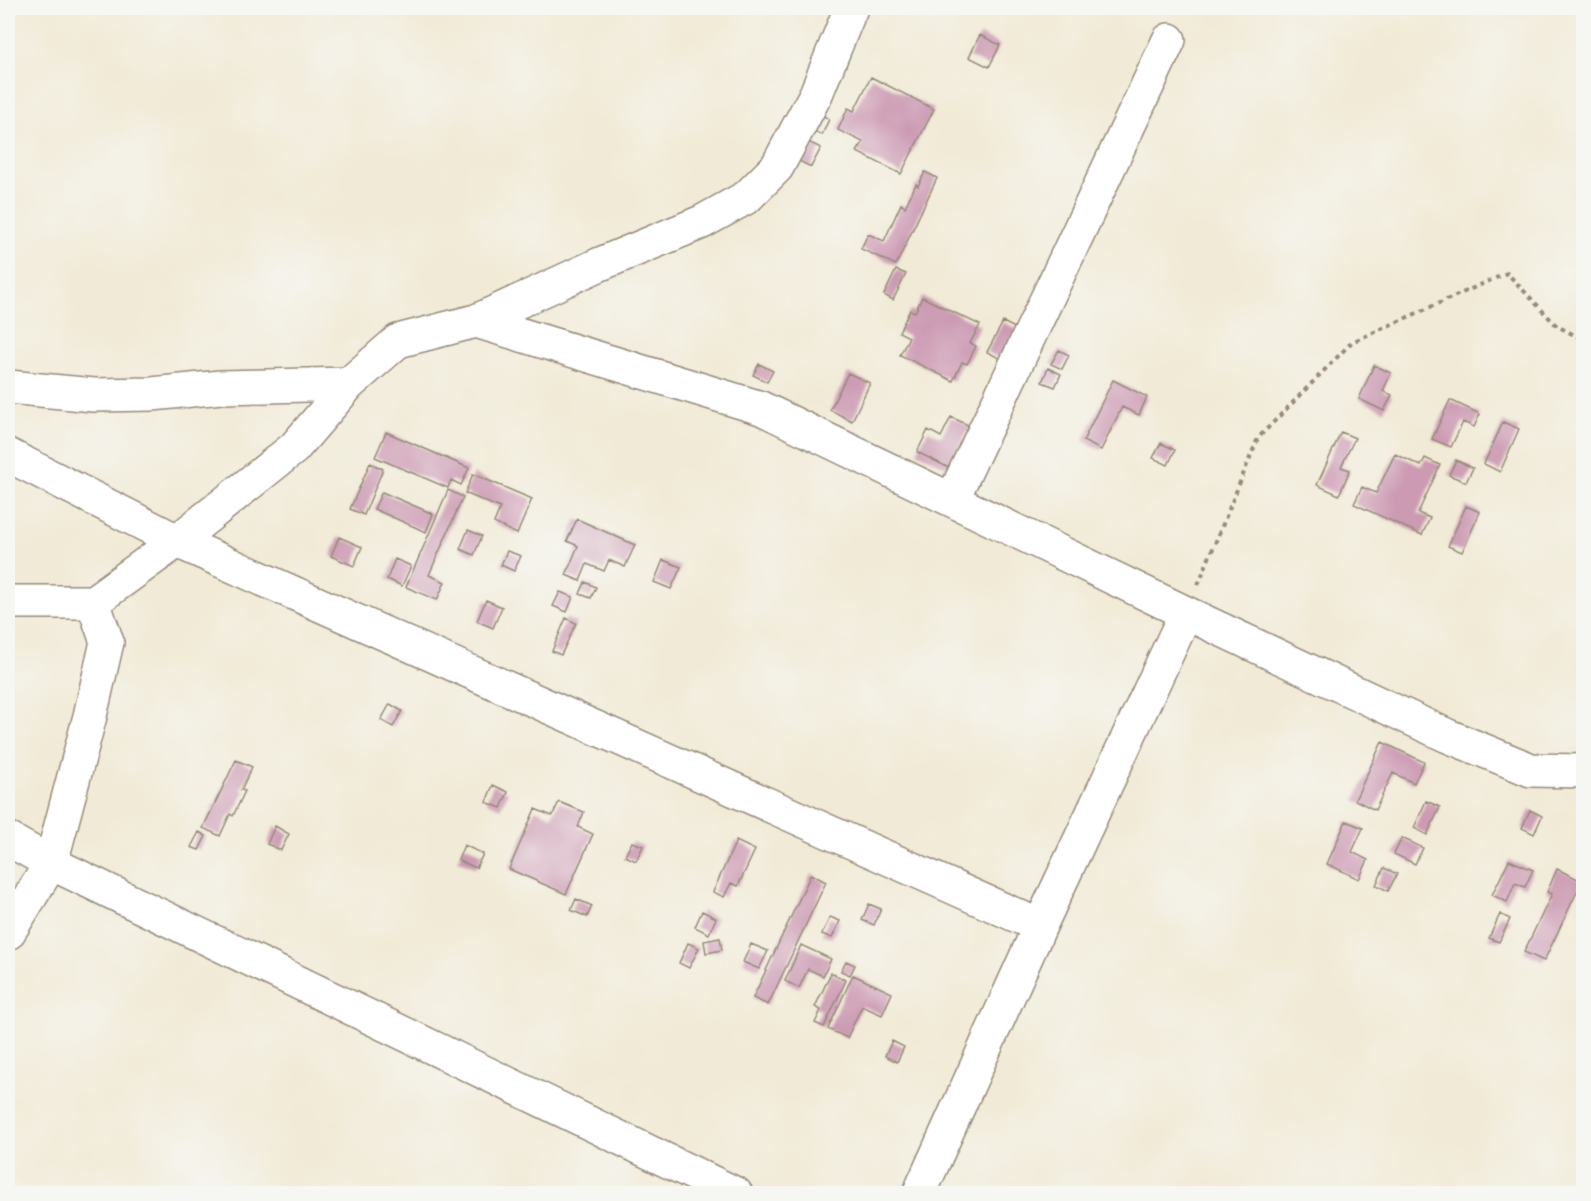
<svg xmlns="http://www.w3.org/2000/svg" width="1591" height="1201" viewBox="0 0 1591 1201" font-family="'IM FELL Double Pica',serif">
  <rect width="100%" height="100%" fill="#f6f6f2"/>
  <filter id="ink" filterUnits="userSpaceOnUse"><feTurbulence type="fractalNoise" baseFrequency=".0167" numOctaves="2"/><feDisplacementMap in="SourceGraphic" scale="12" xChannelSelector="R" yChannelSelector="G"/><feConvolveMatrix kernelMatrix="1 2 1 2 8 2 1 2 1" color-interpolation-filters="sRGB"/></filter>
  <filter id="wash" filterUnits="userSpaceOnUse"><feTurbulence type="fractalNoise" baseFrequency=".008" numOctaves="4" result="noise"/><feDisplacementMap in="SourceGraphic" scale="24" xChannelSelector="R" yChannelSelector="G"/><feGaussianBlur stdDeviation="1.35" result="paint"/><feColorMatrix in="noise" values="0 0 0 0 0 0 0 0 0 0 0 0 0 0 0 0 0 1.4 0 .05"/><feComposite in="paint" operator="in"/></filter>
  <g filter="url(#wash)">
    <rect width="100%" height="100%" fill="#f1ead6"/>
    <g id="blocks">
      <!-- building -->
      <path fill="#cc9ab3" d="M980 35 1000 45 989 67 969 57Z
        M871 77 934 109 901 174 857 152 863 142 838 130 848 108 854 111Z
        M816 112 829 119 822 135 808 129Z
        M804 140 821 148 811 167 795 159Z
        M925 172 937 178 896 265 861 249 868 234 884 241 901 204 905 207 916 184 918 186Z
        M896 270 906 274 893 300 884 295Z
        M922 297 980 325 970 343 976 346 967 364 962 362 953 381 900 355 909 337 899 332 910 310 915 312Z
        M1003 322 1017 329 1001 359 987 352Z
        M1059 350 1069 355 1062 369 1051 364Z
        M759 364 773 371 767 382 753 375Z
        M1374 365 1391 373 1383 391 1392 395 1384 411 1359 399Z
        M1048 368 1061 374 1055 387 1042 382Z
        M848 373 870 383 852 421 830 410Z
        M1113 380 1147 397 1139 415 1122 407 1101 450 1083 441Z
        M1450 400 1480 414 1474 427 1463 422 1451 447 1432 439Z
        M951 417 970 426 949 468 917 452 928 430 941 437Z
        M1503 422 1519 429 1500 472 1484 464Z
        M386 432 469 468 461 485 451 480 448 488 375 457Z
        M1341 432 1355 438 1341 467 1350 470 1339 495 1317 485Z
        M1161 443 1175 450 1168 465 1153 458Z
        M1395 454 1421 466 1425 458 1440 465 1418 513 1430 518 1422 535 1354 504 1362 487 1376 493Z
        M1456 460 1473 468 1466 482 1449 475Z
        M370 463 383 469 364 515 350 509Z
        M473 474 532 499 517 534 494 523 500 508 465 493Z
        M448 490 463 497 429 575 445 582 437 600 406 587Z
        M382 492 433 514 426 532 374 509Z
        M1466 506 1480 512 1462 552 1448 546Z
        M577 519 635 545 625 567 609 560 604 571 587 564 580 581 566 575 578 546 567 541Z
        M468 530 482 536 474 555 460 549Z
        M339 537 362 547 354 566 331 556Z
        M507 551 521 556 514 571 501 565Z
        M395 559 411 566 402 586 387 579Z
        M663 560 681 567 671 589 654 582Z
        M585 582 596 587 591 598 580 594Z
        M560 592 573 597 567 612 553 606Z
        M486 600 502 607 493 628 477 621Z
        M566 618 576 623 561 655 552 651Z
        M390 704 402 711 393 727 381 720Z
        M1382 742 1424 762 1414 783 1393 773 1375 810 1355 800Z
        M236 760 252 767 241 790 245 791 233 816 230 814 220 836 203 828Z
        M493 785 508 792 501 808 486 802Z
        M1426 801 1440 807 1427 835 1414 828Z
        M559 802 584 812 578 827 593 834 566 894 509 869 535 809 552 816Z
        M1530 810 1542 816 1534 834 1522 828Z
        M1346 821 1363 828 1352 852 1368 860 1359 879 1327 864Z
        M275 826 289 834 281 850 267 844Z
        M199 832 206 836 199 850 191 847Z
        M1402 838 1423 848 1415 864 1394 854Z
        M736 841 755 850 738 886 731 883 724 897 713 892Z
        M632 842 643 846 636 861 625 856Z
        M464 845 483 854 476 868 458 860Z
        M1509 860 1533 870 1525 887 1515 883 1507 902 1492 895Z
        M1384 868 1397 874 1388 891 1376 885Z
        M1557 869 1582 881 1544 961 1524 952 1552 894 1547 892Z
        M811 874 826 882 768 1005 753 998Z
        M576 899 592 906 587 917 571 910Z
        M869 904 881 909 874 925 862 920Z
        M702 911 716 918 709 934 695 927Z
        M1500 914 1510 919 1499 942 1489 938Z
        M830 917 840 921 832 938 822 934Z
        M720 938 722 950 706 953 704 941Z
        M688 943 699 948 689 968 679 963Z
        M751 944 768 951 759 969 743 962Z
        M801 945 831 959 823 976 808 969 799 988 785 981Z
        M846 961 855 965 850 975 841 971Z
        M831 973 846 980 824 1027 815 1023 821 1010 815 1007Z
        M853 975 892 993 882 1015 862 1006 847 1038 828 1029Z
        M892 1041 904 1047 897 1062 885 1056Z"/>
    </g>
  </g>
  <g filter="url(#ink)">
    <use href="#blocks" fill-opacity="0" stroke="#968a7a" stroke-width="1.5"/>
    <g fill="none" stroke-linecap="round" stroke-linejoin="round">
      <!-- minor casing -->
      <g stroke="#968a7a" stroke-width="36">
        <path id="minor" d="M476 321 761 408 1186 613 1448 736 1531 770 1584 771
          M8 387 94 395 152 394 221 387 349 384
          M8 455 177 541 1040 926
          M952 500 1169 40
          M8 602H93L177 541 294 448 349 384 398 341 476 321 598 265 702 222 747 197 777 167 816 94 851 8
          M8 839 51 863 736 1194
          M8 933 51 863 90 716 107 642 93 602
          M919 1194 1040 926 1186 613"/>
      </g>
      <!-- path -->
      <path stroke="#968a7a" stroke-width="4" stroke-dasharray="4.5 4.5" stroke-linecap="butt" d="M1198 585 1258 438 1352 342 1507 273 1557 326 1584 340"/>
      <!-- minor -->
      <use href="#minor" stroke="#fff" stroke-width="33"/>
    </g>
  </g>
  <!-- margin -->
  <rect width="1591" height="1201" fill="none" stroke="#f6f6f2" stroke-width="30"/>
</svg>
